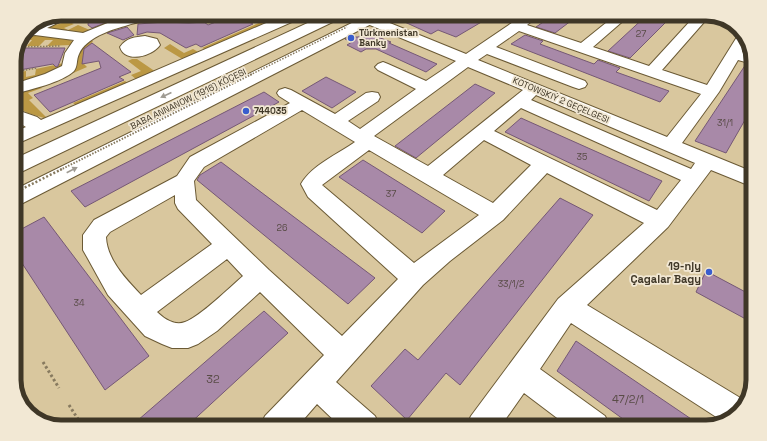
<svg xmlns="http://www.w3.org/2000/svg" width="767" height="441" viewBox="0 0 767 441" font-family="'Space Grotesk',sans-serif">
  <rect width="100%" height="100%" fill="#d9c79e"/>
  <!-- green -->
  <path fill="#bb9844" d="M245 14H255L264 25 207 50 202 48 261 22Z
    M67 21 74 24 64 28 68 30 78 25 92 31 84 33 49 30 45 27 53 24 56 25Z
    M35 35 68 39 73 42 71 45 47 46 53 40H45L39 46H27L32 40H26L19 46C23 39 27 37 35 35Z
    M88 41H93L83 55V63L87 67 64 77 76 65 78 54Z
    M170 44 184 53 193 49 200 53 184 60 164 48Z
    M132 59H137L156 72 137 80 131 75 141 71 128 61Z
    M64 63 59 69 14 85V73L26 71V77L35 75 36 69Z
    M125 81 129 84 78 107 73 103Z
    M38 84 42 88 28 93 33 98 29 100 46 117 44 118 28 113 14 106V92Z"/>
  <!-- building -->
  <path fill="#a889a8" stroke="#755875" d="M89 14H116L119 18 92 28 88 25Z
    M387 14H495L456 37 438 30 431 34Z
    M555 14H580L555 33 536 27Z
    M648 14H658L670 18 630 58 608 51Z
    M234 15 253 24 201 47 196 44 186 48 160 33 147 32 137 35 138 24 164 22 189 23 204 22 208 25Z
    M127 27 134 35 123 40 107 33Z
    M362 31 391 42 389 43 437 64 426 72 376 49H366L361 52 347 45 352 42 345 39 349 37H359Z
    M525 35 543 41 540 44 594 64 598 60 620 68 616 72 669 91 660 102 511 44Z
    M92 43 131 72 119 77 124 80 50 112 34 95 101 68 99 61 82 64 84 49Z
    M19 48H65L58 66 56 67 53 64 14 71V58Z
    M746 64 753 65V106L726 153 695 141Z
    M326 77 356 92 332 108 302 91Z
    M475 84 495 93 416 158 395 146Z
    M264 92 279 102 85 207 71 191Z
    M521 118 662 181 649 201 505 132Z
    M363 160 445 211 422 233 339 177Z
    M221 162 375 278 348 304 197 180 200 175Z
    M560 198 593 215 460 385 446 373 407 420 371 386 405 349 418 360Z
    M44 217 149 356 105 390 14 251V233Z
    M706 271 753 296V323L696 292Z
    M264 311 288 333 186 427H130Z
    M576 341 703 427H634L557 371Z"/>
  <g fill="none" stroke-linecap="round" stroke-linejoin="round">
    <!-- minor casing -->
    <g stroke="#6b5a35" stroke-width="2">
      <path id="minor" d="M61 14H71L70 17 47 28 83 33 110 22 142 14H216C207 28 172 19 158 20 147 21 135 22 125 26 110 30 86 38 79 54 76 60 78 66 74 71 63 82 29 90 14 94V84L45 74 62 66 65 53 74 40 35 35 29 36 25 35 28 28Z
        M287 14H304L303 17 14 145V132L26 127 14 120V109L37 117 41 120Z
        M525 14H540L527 25 581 43 617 14H631L593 47 649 66 693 18 689 14C706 14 724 14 737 27L705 21 662 70 707 85 740 32 747 37 748 42 742 52 752 55 753 64 738 60 719 92 682 143 753 172V187L711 170 668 227 587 305 747 402 730 421 724 422 571 323 540 369 605 416 610 427H569L524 393 500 427H466L471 416 558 299 644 223 547 173 503 220 450 261 423 285 336 382 375 416 380 427H341L317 404 297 427H260L265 416 324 355 260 292 217 331 198 344 188 348H172L162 344 145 336 108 295 87 257 83 250V235L94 220 177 176 190 157 290 103 279 96 277 93 279 90 285 88 291 90 335 114 366 93 372 92 378 93 380 97 378 101 348 121 360 129 416 89 378 70 375 67 378 64 383 62 388 64 426 81 456 61 365 23 363 20 365 17H375L466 54ZM519 31 701 94 667 137 478 60 487 54 573 87 579 89 585 87 587 84 585 81 496 47ZM468 67 523 90 428 166 374 136ZM536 95 695 163 691 169 531 100ZM521 108 681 180 657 210 494 131ZM302 110 355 142C338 154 312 165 301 184L308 197 398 279 342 336 269 270 196 200 194 181 204 167ZM484 140 531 165 493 203 443 175ZM369 150 479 215 414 263 322 185ZM175 195V203L178 209 212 244 141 295C126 279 107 260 106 237L110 232ZM227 259 243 276C230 287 200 317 185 322 175 326 164 319 157 312Z
        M145 36 157 39 160 45C153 56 125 64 120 47 126 38 135 37 145 36Z"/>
    </g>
    <!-- major casing -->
    <g stroke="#6b5a35" stroke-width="2">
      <path id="major" d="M327 14H344L343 17 21 172 14 174V159Z
        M370 14H386L385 17 21 204 14 207V190Z"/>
    </g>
    <!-- path-far1 -->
    <path stroke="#877a5f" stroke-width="1.5" stroke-dasharray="1.5 1.5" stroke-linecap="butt" d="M19 47 60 46
      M14 72 37 68"/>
    <!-- path -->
    <path stroke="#877a5f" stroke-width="3" stroke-dasharray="2.5 2.5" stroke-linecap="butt" d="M43 362 59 388
      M69 405 83 427"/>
    <!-- minor -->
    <use href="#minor" fill="#fff" fill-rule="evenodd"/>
    <!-- major -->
    <use href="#major" fill="#fff" fill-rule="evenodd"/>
    <!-- path-bridge-far2 -->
    <path stroke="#877a5f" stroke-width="1.5" stroke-dasharray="1.5 1.5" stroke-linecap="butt" d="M250 75 347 27"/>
    <!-- path-bridge-far1 -->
    <path stroke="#877a5f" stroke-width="2" stroke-dasharray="1.5 1.5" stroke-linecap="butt" d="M60 170 252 74"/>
    <!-- path-bridge -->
    <path stroke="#877a5f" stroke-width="2.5" stroke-dasharray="2 2" stroke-linecap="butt" d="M14 193 62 169"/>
  </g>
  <!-- one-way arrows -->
  <defs><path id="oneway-solid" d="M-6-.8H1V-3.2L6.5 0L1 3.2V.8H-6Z"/></defs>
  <g fill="#9f9b93">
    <use href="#oneway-solid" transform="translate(166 95) rotate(155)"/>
    <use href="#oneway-solid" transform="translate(72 170) rotate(-27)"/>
  </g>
  <!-- markers -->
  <g fill="#395dce" stroke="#f2e8d4" stroke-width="1.5">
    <circle cx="351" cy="38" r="4"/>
    <circle cx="246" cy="111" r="4"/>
    <circle cx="709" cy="272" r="4"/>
  </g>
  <g text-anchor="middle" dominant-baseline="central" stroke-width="3.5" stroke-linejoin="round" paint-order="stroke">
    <!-- far-poi labels -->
    <g font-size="9" font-weight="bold" fill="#3f3727" stroke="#f2e8d4" text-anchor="start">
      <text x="359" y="33">Türkmenistan<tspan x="359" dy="10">Banky</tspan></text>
      <text x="254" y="111">744035</text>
    </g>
    <!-- number labels -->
    <g font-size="9" fill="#594c47">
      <text x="641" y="34">27</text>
      <text x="725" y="123">31/1</text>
      <text x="582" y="157">35</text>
      <text x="391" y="194">37</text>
      <text x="282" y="228">26</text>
      <text x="511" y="284">33/1/2</text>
      <text x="79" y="303">34</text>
    </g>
    <!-- far-street labels -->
    <g font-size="9" fill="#3f3727" stroke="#f2e8d4">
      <text transform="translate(188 99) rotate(-26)">BABA ANNANOW (1916) KÖÇESI</text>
      <text transform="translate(561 100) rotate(23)">KOTOWSKIÝ 2 GEÇELGESI</text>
    </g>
    <!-- poi labels -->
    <g font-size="11" font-weight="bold" fill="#3f3727" stroke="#f2e8d4" text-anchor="end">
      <text x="701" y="266">19-njy<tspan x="701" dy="13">Çagalar Bagy</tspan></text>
    </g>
    <!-- near-number labels -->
    <g font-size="11" fill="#594c47">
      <text x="213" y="379">32</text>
      <text x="628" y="399">47/2/1</text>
    </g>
  </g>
  <!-- crop -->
  <path d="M0 0H767V441H0ZM61 21H706A40 40 0 0 1 746 61V380A40 40 0 0 1 706 420H61A40 40 0 0 1 21 380V61A40 40 0 0 1 61 21Z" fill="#f2e8d4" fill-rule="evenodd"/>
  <path fill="none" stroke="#3f3727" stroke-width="5" d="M61 21H706A40 40 0 0 1 746 61V380A40 40 0 0 1 706 420H61A40 40 0 0 1 21 380V61A40 40 0 0 1 61 21Z"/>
</svg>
